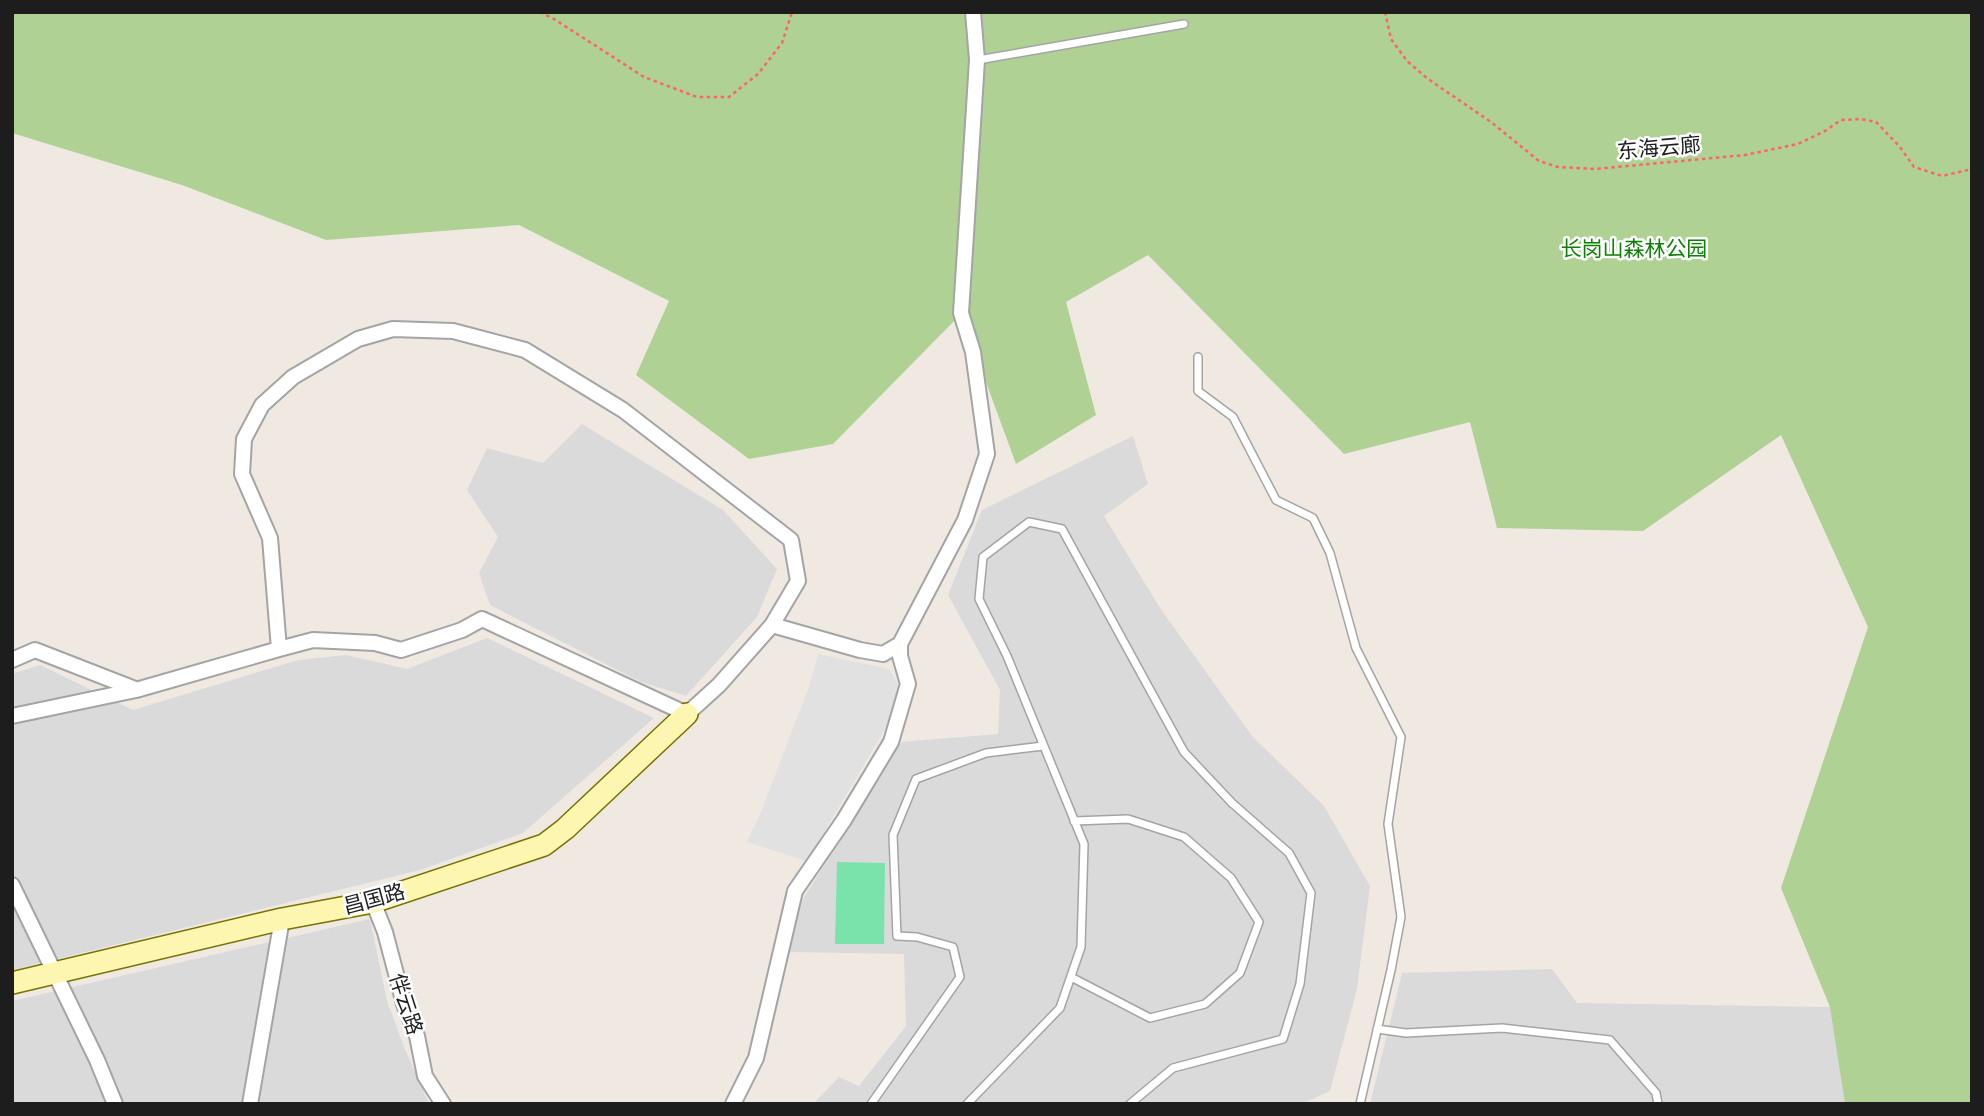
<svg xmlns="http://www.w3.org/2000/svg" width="1984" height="1116" viewBox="0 0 1984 1116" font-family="Karla,'Noto Sans SC',sans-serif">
  <rect width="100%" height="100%" fill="#efe9e2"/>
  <!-- residential -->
  <path fill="#dbdada" d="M582 424 723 510 777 569 757 617 686 696 641 682 490 605 479 573 498 537 467 490 487 448 543 463Z
    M1133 436 1148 484 1104 516 1160 608 1252 736 1324 806 1370 886 1357 989 1330 1091 1302 1104H813L839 1077 859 1086 906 1026 904 954 788 952 803 899 901 742 998 734 1000 690 948 595 982 510Z
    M487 638 654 718 523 833 420 870 12 970V674L40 665 133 710 298 660 346 655 407 669Z
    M370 919 387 1001 404 1047 429 1104H12V1001Z
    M1552 969 1577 1003 1831 1007 1845 1104H1370L1402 973Z"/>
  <!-- forest -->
  <path fill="#afd194" d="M12 12H1972V1104H1845L1830 1007 1781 888 1868 627 1781 435 1643 531 1497 528 1470 422 1344 454 1148 255 1066 302 1096 415 1016 464 961 314 833 444 749 459 636 375 669 301 519 225 326 240 182 185 12 133Z"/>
  <!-- pitch -->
  <path fill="#7ae3ab" d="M837 862 885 863 884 944H835Z"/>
  <!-- parking -->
  <path fill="#e1e1e1" d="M818 654 889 669 901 690 885 729 807 861 747 842 761 812 810 684Z"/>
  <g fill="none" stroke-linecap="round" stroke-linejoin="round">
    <!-- service casing -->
    <g stroke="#a4a4a4" stroke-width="10">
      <path id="service" d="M978 60 1184 24
        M1198 357V391L1233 417 1276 500 1313 518 1330 553 1356 648 1401 737 1388 824 1401 917 1391 970 1360 1104
        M1071 977 1150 1018 1205 1004 1240 973 1259 922 1231 878 1184 837 1128 819 1074 821
        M1377 1029 1406 1033 1502 1028 1610 1040 1656 1093 1658 1104
        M871 1104 960 977 953 947 917 937 897 936 893 835 916 779 986 753 1043 746
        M967 1104 1060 1008 1081 947 1084 844 1007 656 979 599 983 557 1029 522 1062 529 1184 752 1232 803 1289 853 1311 893 1300 984 1283 1039 1173 1068 1130 1104"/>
    </g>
    <!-- minor casing -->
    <g stroke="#a4a4a4" stroke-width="18">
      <path id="minor" d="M393 329 453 331 525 350 623 410 791 540 798 581 772 625 719 685 687 714 482 619 462 630 401 650 375 643 313 640 279 649 270 538 242 474 244 439 262 405 293 377 358 339Z
        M772 625 860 650 883 654 900 644 965 520 987 454 973 352 961 313 977 60 973 12
        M12 660 35 650 135 689
        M12 716 136 690 279 649
        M12 885 97 1060 115 1104
        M373 902 385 932 404 1004 417 1036 425 1076 443 1104
        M250 1104 282 919
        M733 1104 756 1058 795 891 844 820 891 742 908 684 900 656V644"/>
    </g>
    <!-- secondary casing -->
    <g stroke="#787300" stroke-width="24">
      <path id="secondary" d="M12 983 282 919 373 902 544 845 565 829 687 714"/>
    </g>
    <!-- path -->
    <path stroke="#ff636a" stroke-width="2.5" stroke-dasharray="3.5 3.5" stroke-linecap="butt" d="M540 12 554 19 644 77 697 97H729L758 74 782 43 792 12
      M1385 12 1391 39 1407 61 1428 79 1491 122 1539 161 1558 167 1595 169 1745 155 1798 144 1825 131 1841 120 1861 119 1876 122 1900 147 1914 167 1942 176 1972 169"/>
    <!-- service -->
    <use href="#service" stroke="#fff" stroke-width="7"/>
    <!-- minor -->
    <use href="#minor" stroke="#fff" stroke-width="14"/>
    <!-- secondary -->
    <use href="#secondary" stroke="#fdf6b1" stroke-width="21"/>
  </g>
  <g text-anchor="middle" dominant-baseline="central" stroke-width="5" stroke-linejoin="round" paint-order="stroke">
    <!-- street labels -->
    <g font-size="21" fill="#1d1d1d" stroke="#fff">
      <text transform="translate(1659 148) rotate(-5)">东海云廊</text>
      <text transform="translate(374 899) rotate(-15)">昌国路</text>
      <text transform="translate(406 1004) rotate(72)">伴云路</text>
    </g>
    <!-- park labels -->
    <g font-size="21" fill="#0d8105" stroke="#fff">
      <text x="1634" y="249">长岗山森林公园</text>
    </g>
  </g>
  <!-- border -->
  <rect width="1984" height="1116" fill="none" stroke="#1d1d1d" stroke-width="28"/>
</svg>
